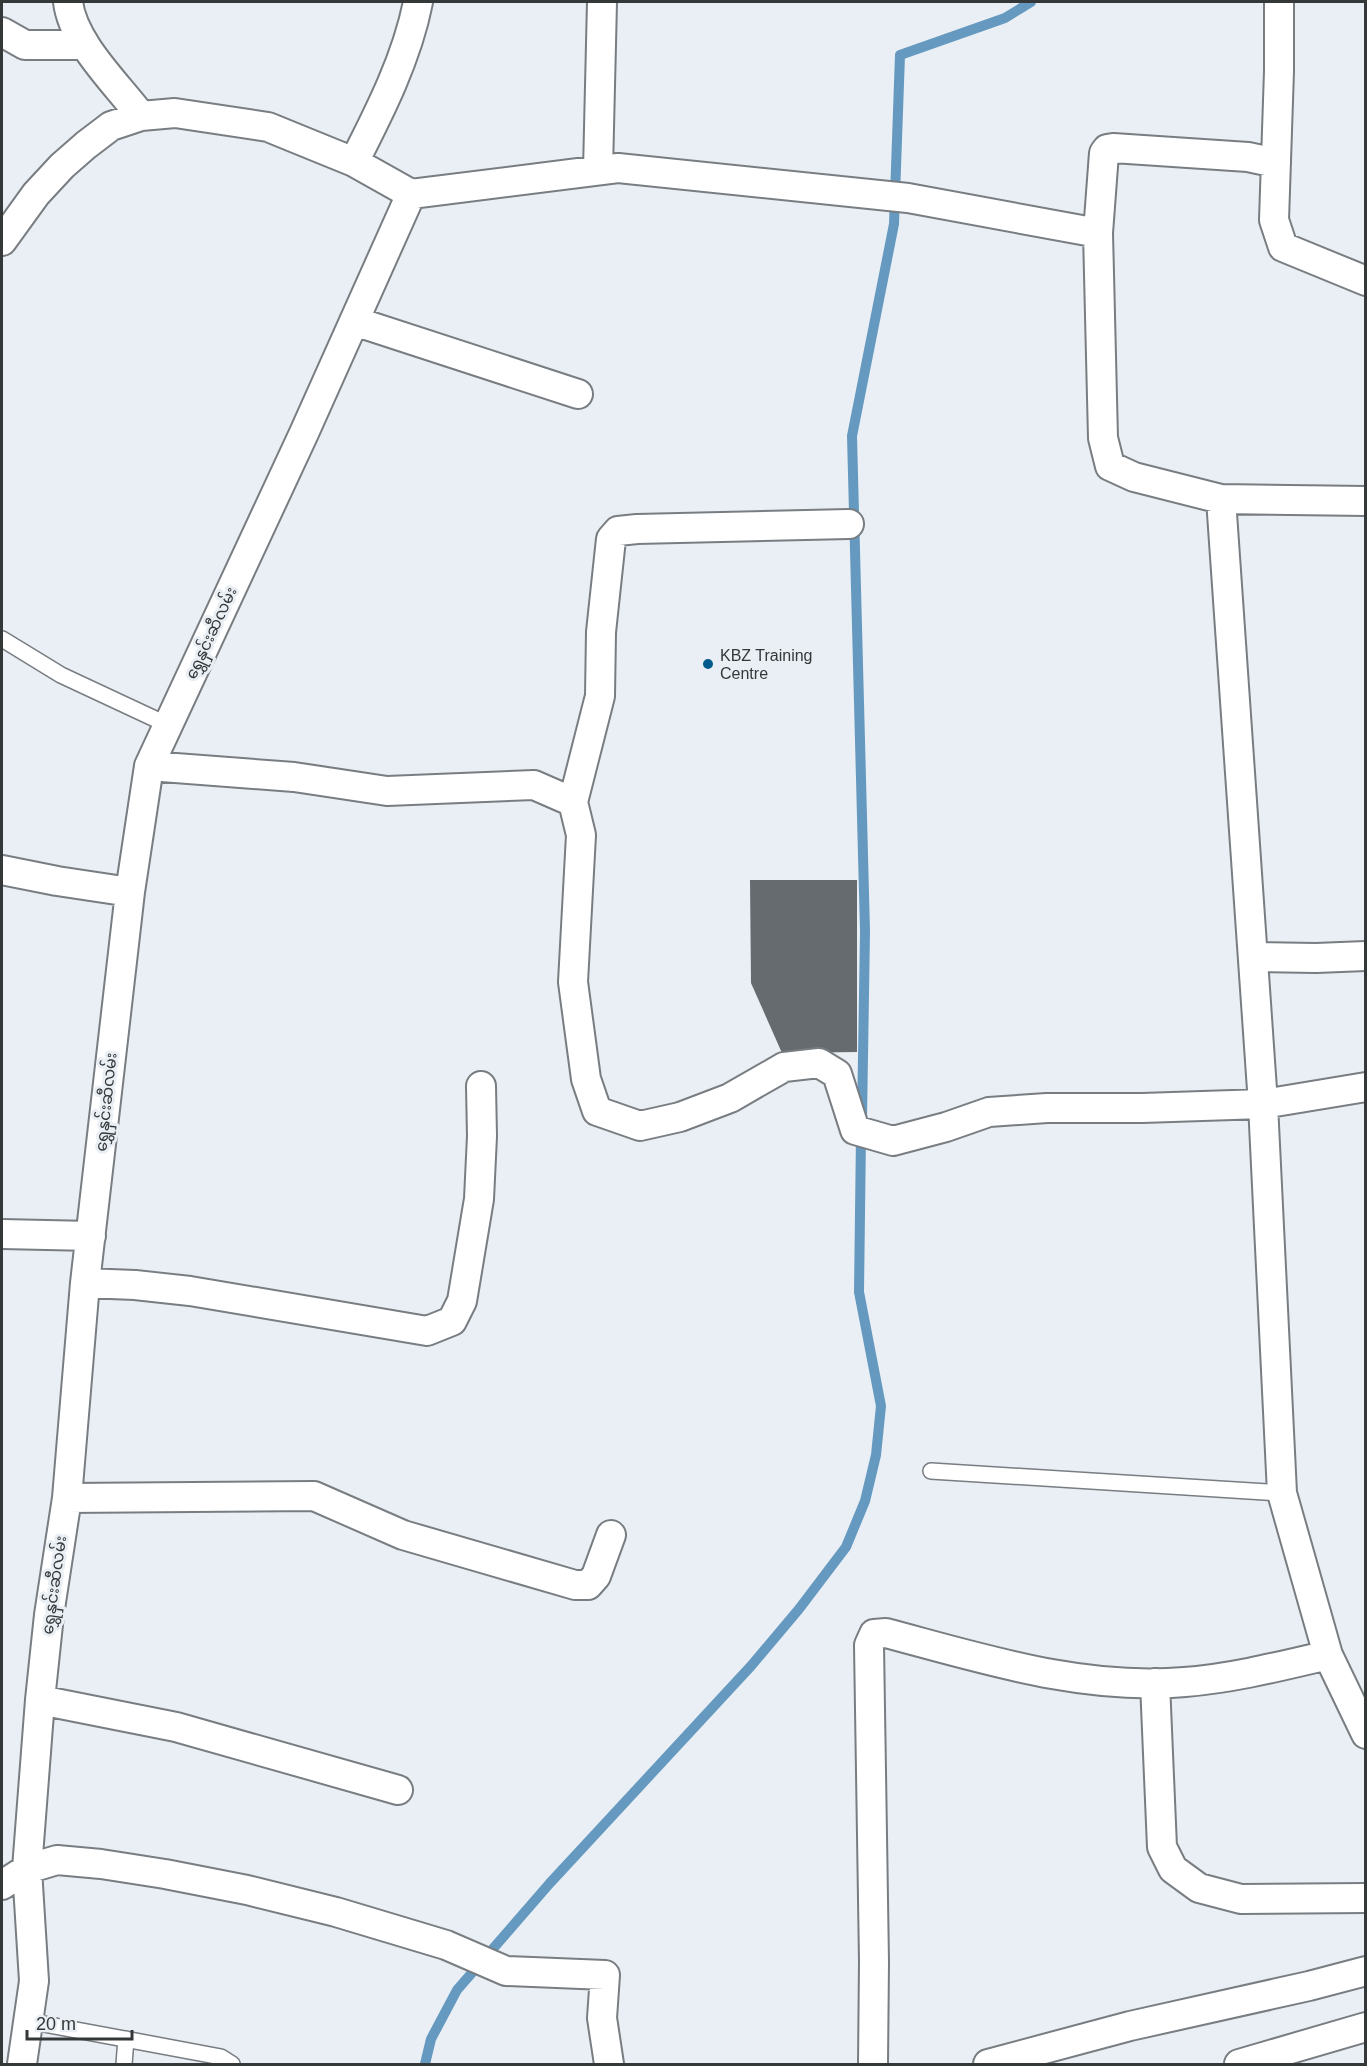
<svg xmlns="http://www.w3.org/2000/svg" width="1367" height="2066" viewBox="0 0 1367 2066" font-family="Arial,'Noto Sans Myanmar',sans-serif">
  <rect width="100%" height="100%" fill="#e9eff4"/>
  <g fill="none" stroke-linecap="round" stroke-linejoin="round">
    <!-- stream -->
    <path stroke="#6599bf" stroke-width="10" d="M862 1119 865 931 852 436 894 224 900 55 1005 18 1031 2
      M425 2064 431 2039 457 1990 550 1883 751 1666 799 1609 846 1547 865 1501 876 1455 881 1406 859 1292 861 1135"/>
  </g>
  <!-- building -->
  <path fill="#666b6f" d="M750 880H857V1052L782 1053 751 983Z"/>
  <g fill="none" stroke-linecap="round" stroke-linejoin="round">
    <!-- lane casing -->
    <g stroke="#787d82" stroke-width="18">
      <path id="lane" d="M2 639 61 675 168 725
        M931 1471 1282 1493
        M28 2021 221 2057 232 2064
        M124 2064 126 2039"/>
    </g>
    <!-- street casing -->
    <g stroke="#787d82" stroke-width="32">
      <path id="street" d="M68 2C73 43 116 83 141 116
        M1279 2V71L1274 220 1283 247 1366 281
        M2 32 25 45H84
        M354 162C380 111 407 58 418 2
        M598 170 602 2
        M1098 233 1104 153 1107 149 1113 148 1248 157 1276 163
        M2 241 36 194 62 166 86 145 111 126 141 116 175 113 268 127 354 162 411 194 618 168 908 198 1098 233 1103 438 1110 466 1134 477 1221 499 1366 501
        M354 321 578 394
        M1221 499 1263 1104 1282 1493 1328 1655 1366 1734
        M149 766 294 777 387 791 534 785 573 802 581 835 573 982 586 1079 597 1111 640 1126 680 1117 730 1098 784 1067 819 1063 837 1074 855 1130 893 1141 946 1127 989 1112 1047 1108H1142L1263 1104 1366 1087
        M573 802 600 696 601 632 611 539 618 531 637 529 849 524
        M2 870 57 881 130 892
        M1253 957 1316 958 1366 956
        M2 1234 91 1236
        M85 1283 135 1285 190 1291 427 1331 452 1321 462 1301 479 1199 482 1136 481 1086
        M67 1498 314 1496 403 1535 575 1585H588L596 1576 611 1535
        M1155 1683 1162 1847 1173 1869 1199 1888 1241 1899 1366 1898
        M40 1700 176 1727 398 1790
        M2 1885 27 1869 57 1860 101 1864 165 1874 247 1890 336 1912 446 1945 506 1971 605 1975 602 2018 609 2064
        M22 2064 34 1981 27 1869 40 1700 49 1615 67 1498 85 1283 130 892 149 766 304 433 411 194
        M873 2064 874 1962 869 1645 874 1634 886 1633C984 1659 1083 1691 1185 1682 1234 1678 1281 1666 1328 1655
        M988 2064 1130 2026 1309 1986 1366 1971
        M1239 2064 1366 2027"/>
    </g>
    <!-- lane -->
    <use href="#lane" stroke="#fff" stroke-width="15"/>
    <!-- street -->
    <use href="#street" stroke="#fff" stroke-width="28"/>
  </g>
  <!-- markers -->
  <circle fill="#005b8c" stroke="#e9eff4" stroke-width="2" cx="708" cy="664" r="6"/>
  <g text-anchor="middle" dominant-baseline="central" stroke-width="6" stroke-linejoin="round" paint-order="stroke">
    <!-- street labels -->
    <g font-size="16" fill="#353839" stroke="#e9eff4">
      <text transform="translate(211 633) rotate(-65)">ရွှေနှင်းဆီလမ်း</text>
      <text transform="translate(106 1102) rotate(-84)">ရွှေနှင်းဆီလမ်း</text>
      <text transform="translate(54 1585) rotate(-82)">ရွှေနှင်းဆီလမ်း</text>
    </g>
    <!-- poi labels -->
    <g font-size="16" fill="#353839" stroke="#e9eff4" text-anchor="start">
      <text x="720" y="655">KBZ Training<tspan x="720" dy="18">Centre</tspan></text>
    </g>
  </g>
  <!-- border -->
  <rect width="1367" height="2066" fill="none" stroke="#353839" stroke-width="6"/>
  <!-- scale -->
  <path d="M27 2030v9h105v-9" fill="none" stroke="#353839" stroke-width="3"/>
  <text x="36" y="2030" font-size="18" fill="#353839" stroke="#e9eff4" stroke-width="4.5" paint-order="stroke">20 m</text>
</svg>
